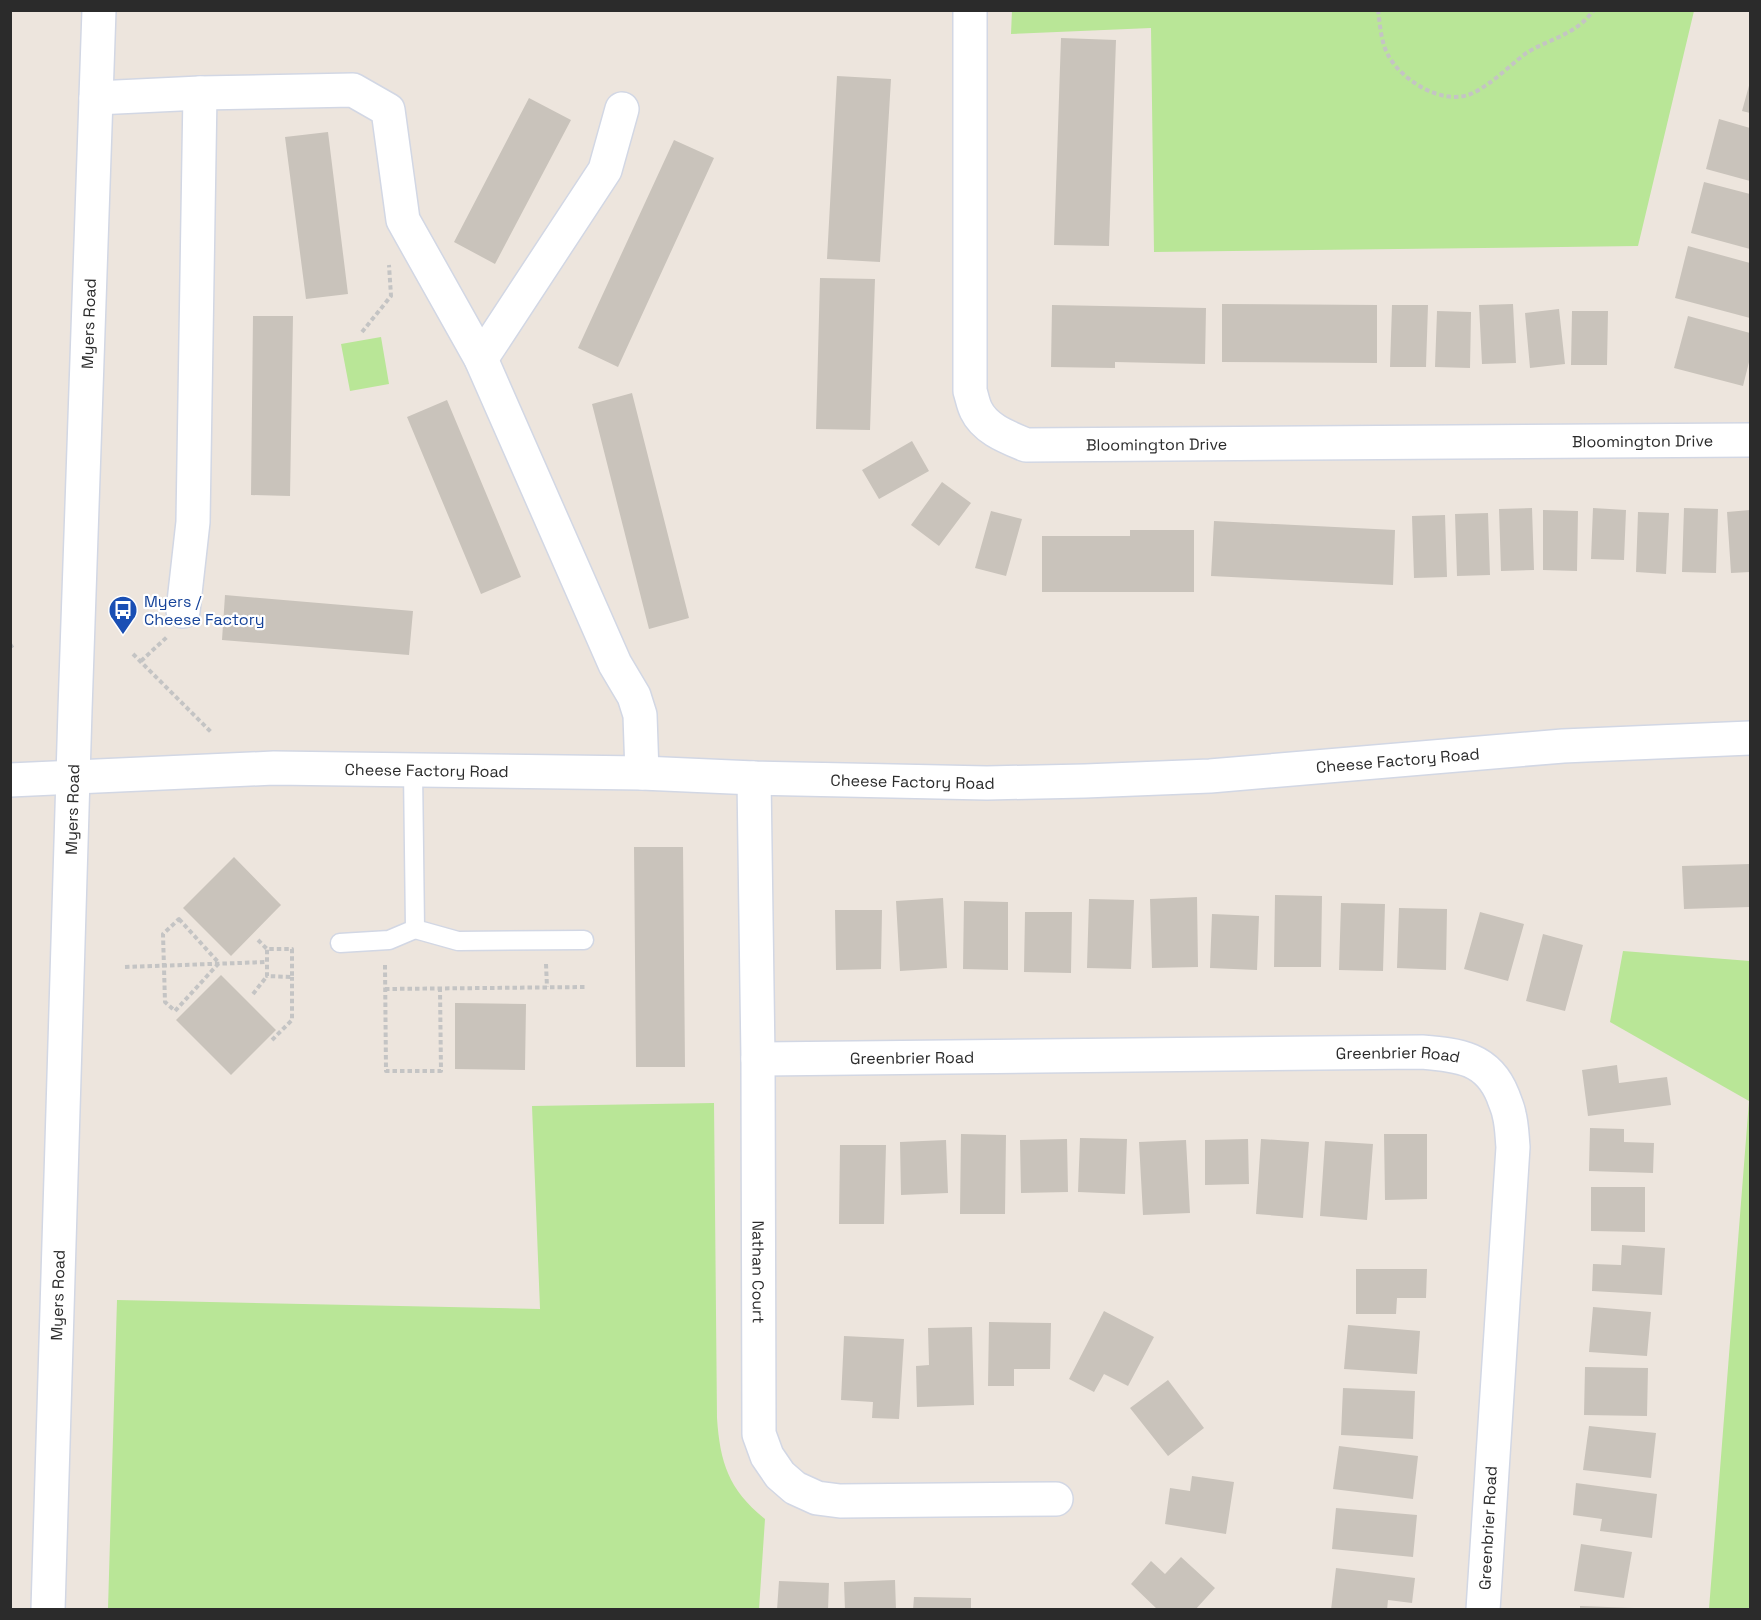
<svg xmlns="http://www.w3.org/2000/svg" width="1761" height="1620" viewBox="0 0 1761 1620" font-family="'Space Grotesk',sans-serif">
  <rect width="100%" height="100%" fill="#ede5dd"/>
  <!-- green -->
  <path fill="#b9e697" d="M1012 10H1694V11L1638 246 1154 252 1151 28 1011 34Z
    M381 337 389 384 350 391 341 344Z
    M1623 951 1750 961V1609H1709L1749 1101 1610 1022Z
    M714 1103 717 1418C720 1463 729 1490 765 1519L759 1609H108L117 1300 540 1309 532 1106Z"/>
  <!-- building -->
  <path fill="#c9c3bb" d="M1061 38 1116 40 1109 246 1054 245Z
    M837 76 891 79 880 262 827 259Z
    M1750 82V113L1742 111Z
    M529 98 571 120 495 264 454 242Z
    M1719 119 1750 128V181L1706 169Z
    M328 132 348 294 306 299 285 137Z
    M674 140 714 158 618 367 578 348Z
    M1704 182 1750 194V249L1691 233Z
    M1688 246 1750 263V318L1675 298Z
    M820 278 875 279 870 430 816 429Z
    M1222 304 1377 305V363L1222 362Z
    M1513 304 1516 363 1482 364 1479 305Z
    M1052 305 1206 308 1205 364 1115 362V368L1051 367Z
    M1392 305H1428L1426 367H1390Z
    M1559 309 1565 364 1530 368 1525 313Z
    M1437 311 1471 312 1470 368 1435 367Z
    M1572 311H1608L1607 365H1571Z
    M253 316H293L290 496 251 495Z
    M1688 316 1750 333V358L1743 386 1674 368Z
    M632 393 689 618 649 629 592 404Z
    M447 400 521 577 481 594 407 417Z
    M912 441 929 471 879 499 862 470Z
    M942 482 971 503 939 546 911 525Z
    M1532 508 1534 570 1501 571 1499 509Z
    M1593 508 1626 510 1624 560 1591 559Z
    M1684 508 1718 509 1716 573 1682 572Z
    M1543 510 1578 511 1577 571 1543 570Z
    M1750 510V572L1731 573 1727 512Z
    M991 511 1022 519 1006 576 975 568Z
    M1638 512 1669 513 1666 574 1636 572Z
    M1488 513 1490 575 1457 576 1455 514Z
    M1445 515 1447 577 1414 578 1412 516Z
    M1214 521 1395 530 1393 585 1211 576Z
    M1130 530H1194V592H1042V536H1130Z
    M225 595 413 611 409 655 222 640Z
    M634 847H683L685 1067H636Z
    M234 857 281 905 231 956 183 908Z
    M1750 864V907L1684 909 1682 866Z
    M1275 895 1322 896 1321 967H1274Z
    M1197 897 1198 967 1152 968 1150 899Z
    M943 898 947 968 900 971 896 901Z
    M1089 899 1134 900 1131 969 1087 968Z
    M964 901 1008 902V970L963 969Z
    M1341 903 1385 904 1383 971 1339 970Z
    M1399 908 1447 909 1446 970 1397 968Z
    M835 910H882L881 969 836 970Z
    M1025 912H1072L1071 973 1024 972Z
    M1480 912 1524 924 1508 981 1464 969Z
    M1212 914 1259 916 1257 970 1210 968Z
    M1543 934 1583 945 1565 1011 1526 1001Z
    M221 975 276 1030 231 1075 176 1020Z
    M455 1003 526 1004 525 1070 455 1069Z
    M1617 1065 1619 1083 1667 1077 1671 1105 1588 1116 1582 1070Z
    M1590 1128 1624 1129V1142L1654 1143 1653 1173 1589 1171Z
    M961 1134 1006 1135 1005 1214H960Z
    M1384 1134H1427V1199L1385 1200Z
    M1080 1138 1127 1139 1125 1194 1078 1192Z
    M1067 1139 1068 1192 1021 1193 1020 1140Z
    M1248 1139 1249 1184 1205 1185V1140Z
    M1261 1139 1309 1142 1303 1218 1256 1214Z
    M946 1140 948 1193 901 1195 900 1142Z
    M1186 1140 1190 1213 1143 1215 1139 1142Z
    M1325 1141 1373 1144 1367 1220 1320 1216Z
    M840 1145H886L884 1224H839Z
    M1591 1187H1645V1232L1591 1231Z
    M1622 1245 1665 1248 1662 1295 1592 1291 1593 1264 1621 1265Z
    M1356 1269H1427L1426 1298H1397L1396 1314H1356Z
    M1593 1307 1651 1312 1647 1356 1589 1352Z
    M1104 1311 1154 1337 1128 1386 1104 1374 1094 1392 1069 1379Z
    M989 1322 1051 1323 1050 1369H1014V1386H988Z
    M1348 1325 1420 1331 1417 1374 1344 1369Z
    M972 1327 974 1405 917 1407 916 1366 929 1365 928 1328Z
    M844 1336 904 1339 899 1419 872 1418 873 1402 841 1400Z
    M1585 1367 1648 1368 1647 1416 1584 1415Z
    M1168 1380 1204 1428 1168 1456 1130 1408Z
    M1343 1388 1415 1391 1413 1439 1341 1435Z
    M1589 1426 1656 1433 1651 1478 1583 1470Z
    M1339 1446 1418 1456 1413 1499 1333 1489Z
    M1192 1476 1234 1482 1226 1534 1165 1524 1170 1488 1190 1491Z
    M1576 1483 1657 1494 1652 1538 1600 1531 1602 1519 1573 1515Z
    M1336 1508 1417 1515 1413 1557 1332 1549Z
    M1581 1544 1632 1552 1624 1598 1574 1591Z
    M1181 1557 1215 1588 1195 1610H1158L1131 1584 1151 1561 1165 1574Z
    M1336 1568 1415 1578 1412 1603 1388 1600 1387 1610H1331Z
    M895 1580 896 1610H845L844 1582Z
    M779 1581 829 1583 828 1610H777Z
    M914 1597 971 1598V1610H913Z
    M1580 1606 1634 1608V1610H1580Z"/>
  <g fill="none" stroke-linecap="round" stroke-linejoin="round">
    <!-- lane casing -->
    <g stroke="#d2d7e4" stroke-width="21">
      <path id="lane" d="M413 770 415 929 458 941 584 940
        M340 943 389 940 415 929"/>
    </g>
    <!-- street casing -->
    <g stroke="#d2d7e4" stroke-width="36">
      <g id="street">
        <path id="s1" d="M970 10V391C972 397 973 404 976 410 985 429 1007 437 1026 445L1750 440"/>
        <path d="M96 98 200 93 353 90 388 110 403 220 481 359 615 664 634 696 640 715 642 773"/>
        <path d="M481 359 605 170 622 109"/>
        <path d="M183 611 193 522 200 93"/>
        <path id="s2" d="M754 778 758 1059 759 1434 767 1456 780 1475 795 1488 817 1498 840 1501 1056 1499"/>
        <path id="s3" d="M758 1059 1422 1052C1459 1055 1488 1058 1503 1096 1505 1102 1508 1108 1509 1114 1512 1125 1512 1137 1513 1147L1483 1610"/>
      </g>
    </g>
    <!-- secondary casing -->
    <g stroke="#d2d7e4" stroke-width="36">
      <g id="secondary">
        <path id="s4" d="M10 780 274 768 642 773 754 778 987 783 1085 781 1210 776 1563 746 1750 738"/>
        <path id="s5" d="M48 1610 75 710 99 10"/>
      </g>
    </g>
    <!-- path -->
    <path stroke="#c4c4c4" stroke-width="4" stroke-dasharray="4.5 3" stroke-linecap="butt" d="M1378 10C1380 25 1381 42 1388 55 1402 81 1444 107 1473 93 1493 83 1508 67 1525 54 1541 43 1562 38 1578 26 1584 22 1589 16 1594 10
      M362 332 391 296 389 265
      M10 647 13 645
      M133 654 212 733
      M141 661 167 637
      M179 919 219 963 175 1011 165 1002 163 934Z
      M258 940 267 949H292V977L267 976V949
      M546 964 547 987
      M385 965 386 1071H441L440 989
      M125 967 267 962
      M385 989 585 987
      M253 994 267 976
      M272 1040 292 1020V977"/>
    <!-- lane -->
    <use href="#lane" stroke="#fff" stroke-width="18"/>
    <!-- street -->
    <use href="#street" stroke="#fff" stroke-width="33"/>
    <!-- secondary -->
    <use href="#secondary" stroke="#fff" stroke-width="33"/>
  </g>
  <!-- icons -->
  <defs>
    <g id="bus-pin" transform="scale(1.5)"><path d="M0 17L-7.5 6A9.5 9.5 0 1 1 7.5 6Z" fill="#1a4fb4" stroke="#fff"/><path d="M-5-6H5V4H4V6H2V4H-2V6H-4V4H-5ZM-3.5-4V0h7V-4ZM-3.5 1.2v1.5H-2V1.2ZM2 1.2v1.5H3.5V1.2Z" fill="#fff"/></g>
  </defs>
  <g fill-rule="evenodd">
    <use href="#bus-pin" x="123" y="610"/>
  </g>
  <g text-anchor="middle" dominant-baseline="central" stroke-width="4.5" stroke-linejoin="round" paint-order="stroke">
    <!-- street labels -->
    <g font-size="16" fill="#2b2b2b" stroke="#fff">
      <text stroke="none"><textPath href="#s5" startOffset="1287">Myers Road</textPath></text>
      <text stroke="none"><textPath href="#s1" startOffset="1080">Bloomington Drive</textPath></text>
      <text stroke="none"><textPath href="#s1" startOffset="594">Bloomington Drive</textPath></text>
      <text stroke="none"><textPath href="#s4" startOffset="1389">Cheese Factory Road</textPath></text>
      <text stroke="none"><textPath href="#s4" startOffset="417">Cheese Factory Road</textPath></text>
      <text stroke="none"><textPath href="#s4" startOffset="903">Cheese Factory Road</textPath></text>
      <text stroke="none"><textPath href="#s5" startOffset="801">Myers Road</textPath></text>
      <text stroke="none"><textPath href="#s3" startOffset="640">Greenbrier Road</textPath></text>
      <text stroke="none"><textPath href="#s3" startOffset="154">Greenbrier Road</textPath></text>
      <text stroke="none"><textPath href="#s2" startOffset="494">Nathan Court</textPath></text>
      <text stroke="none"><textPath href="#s5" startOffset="315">Myers Road</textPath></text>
      <text transform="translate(1488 1528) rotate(-87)">Greenbrier Road</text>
    </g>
    <!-- transit labels -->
    <g font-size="16" fill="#164399" stroke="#fff" text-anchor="start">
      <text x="144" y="601">Myers /<tspan x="144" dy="18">Cheese Factory</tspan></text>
    </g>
  </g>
  <!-- border -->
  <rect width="1761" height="1620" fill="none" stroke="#2b2b2b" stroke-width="24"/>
</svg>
